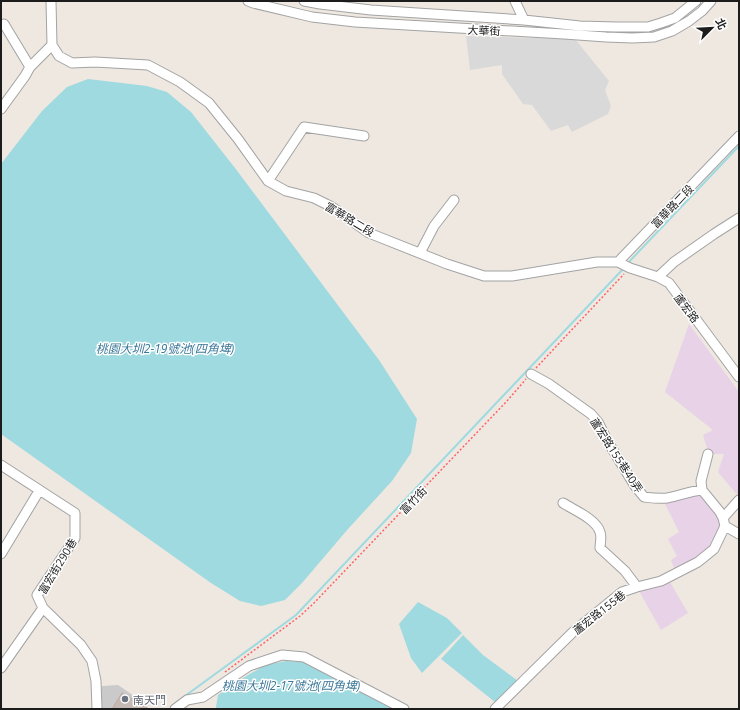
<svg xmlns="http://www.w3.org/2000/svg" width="740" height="710" viewBox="0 0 740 710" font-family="'Open Sans','Noto Sans TC',sans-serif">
  <rect width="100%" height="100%" fill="#eee8e1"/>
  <!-- residential -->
  <path fill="#dad9d9" d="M466 36 575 39 609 81 605 90 611 106 608 114 572 132 568 125 551 131 532 105 523 104 502 74V65L470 70Z"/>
  <!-- industrial -->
  <path fill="#e8d2e7" d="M689 324 739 392V497L718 472 724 454H709L703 435 713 430 665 392Z
    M691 495H699L717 511 722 519 721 531 706 553 675 570 671 560 677 556 668 539 679 532 664 502Z
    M670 582 688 613 661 630 639 591 655 588Z"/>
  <!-- religious -->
  <path fill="#cacaca" d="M118 685 140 700 146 709H99L102 686Z"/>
  <!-- water -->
  <path fill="#9edadf" d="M88 79 147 86 167 92 191 112 235 168 379 360 417 419 411 453 392 481 348 529 302 583 285 600 261 606 240 601 211 583 1 434V164L42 111 67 87Z
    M418 602 447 618 462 633 422 673 411 658 399 624Z
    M463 635 483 655 518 681 495 702 441 659Z
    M286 661 306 662 392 709H216V707L218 695 248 675 266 665Z"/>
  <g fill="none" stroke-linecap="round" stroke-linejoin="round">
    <!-- stream -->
    <path stroke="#9edadf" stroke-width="2" d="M627 264 739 146
      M185 696 296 615 623 269"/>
  </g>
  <!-- building -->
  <path fill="#c6b9b4" stroke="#c1aba2" d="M122 693 149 709H112Z"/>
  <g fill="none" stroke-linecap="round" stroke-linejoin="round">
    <!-- minor casing -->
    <g stroke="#a3a3a3" stroke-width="11">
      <path id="minor" d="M51 1 52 45 59 56 72 63 95 62 148 65 180 82 209 103 238 139 268 181 286 191 314 198 332 207 369 233 447 264 484 276H512L597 262H618L739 136
        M248 1 253 3 312 17 355 22 564 34 606 37 632 38 654 37 672 31 689 21 702 11 711 1
        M304 1 320 4 371 10 524 20 580 26 616 27H648L661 23 675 18 696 1
        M515 1 524 20
        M4 24 30 67
        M1 109 25 76 30 67 52 45
        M268 181 304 127 364 136
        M420 253 434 226 454 200
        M618 262 630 268 658 277 669 283 739 377
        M658 277 674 262 714 234 739 218
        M1 465 75 513V538L37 595 43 608 1 668
        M702 490 701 481 708 454
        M563 503C574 510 596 519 600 532 602 537 600 543 600 548L625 571 637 587
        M723 518 739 500
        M725 526 739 534
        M1 554 39 491
        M43 608 81 645 92 661 96 681 97 709
        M175 709 187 700 203 697 249 666 282 655 304 657 404 709
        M495 709 573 632 622 592 637 587 661 581 698 562 714 549 725 526 723 518 720 512 702 490C690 491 679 496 667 498 659 499 652 498 644 497L635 486 619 460 608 442 598 422 591 414 549 384 531 374"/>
    </g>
    <!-- path -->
    <path stroke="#ff6168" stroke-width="1.5" stroke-dasharray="2 2" stroke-linecap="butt" d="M536 368 624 274
      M225 672 300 616 314 603 507 401 526 379"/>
    <!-- minor -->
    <use href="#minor" stroke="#fff" stroke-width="9"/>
  </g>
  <!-- markers -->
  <circle fill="#6b7280" stroke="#fff" stroke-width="1.5" cx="125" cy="699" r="4"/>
  <g text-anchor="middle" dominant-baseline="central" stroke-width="3" stroke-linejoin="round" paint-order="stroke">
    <!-- street labels -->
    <g font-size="11" fill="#1c1c1c" stroke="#fff">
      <text transform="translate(484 30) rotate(3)">大華街</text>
      <text transform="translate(672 206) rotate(-46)">富華路二段</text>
      <text transform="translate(350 219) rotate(31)">富華路二段</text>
      <text transform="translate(687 308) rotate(53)">蘆宏路</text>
      <text transform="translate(617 455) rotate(57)">蘆宏路155巷40弄</text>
      <text transform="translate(413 500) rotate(-46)">富竹街</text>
      <text transform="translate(57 566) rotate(-59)">富宏街290巷</text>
      <text transform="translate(599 612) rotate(-38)">蘆宏路155巷</text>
    </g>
    <!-- worship labels -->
    <g font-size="11" fill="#5b616d" stroke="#fff" text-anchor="start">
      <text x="133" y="699">南天門</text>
    </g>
    <!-- water labels -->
    <g font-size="12" font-style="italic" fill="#3c7899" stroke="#fff">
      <text x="165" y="348">桃園大圳2-19號池(四角埤)</text>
      <text x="291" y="685">桃園大圳2-17號池(四角埤)</text>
    </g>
  </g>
  <!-- border -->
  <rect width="740" height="710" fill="none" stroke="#1c1c1c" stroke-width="4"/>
  <!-- north arrow -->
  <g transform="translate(712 28) rotate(66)" stroke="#ffffff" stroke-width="3" paint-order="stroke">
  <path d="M0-3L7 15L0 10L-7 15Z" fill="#1c1c1c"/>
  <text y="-6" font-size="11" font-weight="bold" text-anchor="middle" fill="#1c1c1c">北</text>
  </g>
</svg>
